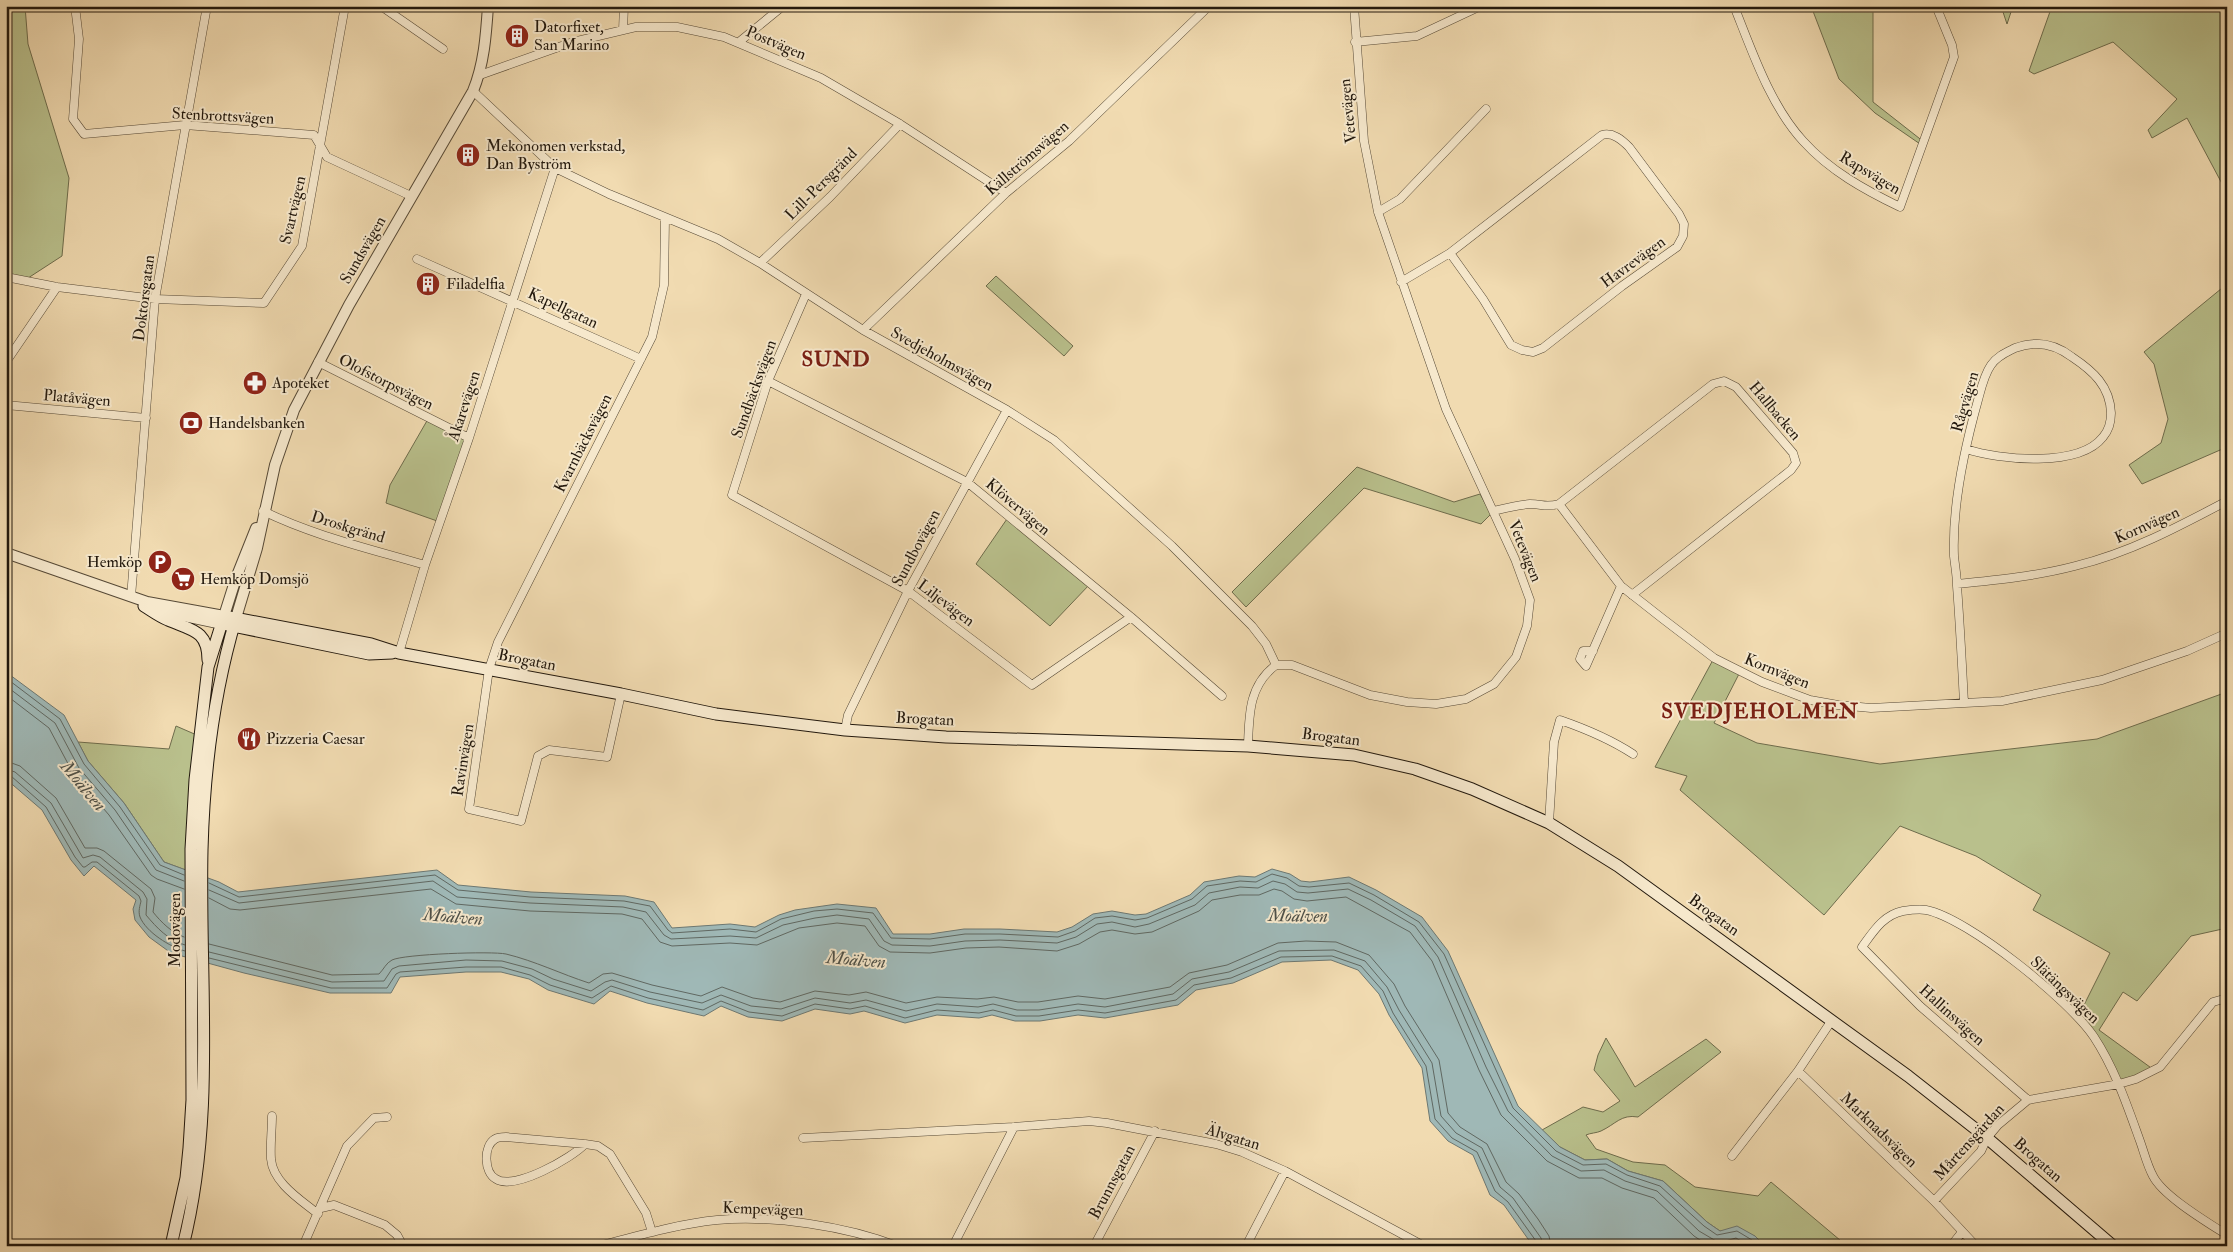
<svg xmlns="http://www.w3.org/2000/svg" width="2233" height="1252" viewBox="0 0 2233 1252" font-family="'IM FELL Double Pica',serif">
  <rect width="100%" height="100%" fill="#f1dbb1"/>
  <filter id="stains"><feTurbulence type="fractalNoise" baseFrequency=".004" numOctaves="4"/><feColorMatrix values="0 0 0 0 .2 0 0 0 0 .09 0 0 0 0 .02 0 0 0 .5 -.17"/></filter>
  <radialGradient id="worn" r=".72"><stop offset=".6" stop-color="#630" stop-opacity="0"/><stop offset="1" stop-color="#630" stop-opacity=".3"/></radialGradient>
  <!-- green -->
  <path fill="#b9c08c" stroke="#6e6c4c" d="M6 6H25L28 44 69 178 62 256 25 280 6 274Z
    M1811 6H1873V102L1924 142 1923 146 1875 113 1839 79Z
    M2001 6H2013L2007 24Z
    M2052 6H2227V193L2187 118 2152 138 2148 130 2177 99 2113 42 2034 74 2029 71Z
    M996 276 1073 346 1064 356 986 286Z
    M2227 284V447L2142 484 2129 465 2161 443 2168 419 2154 364 2144 352Z
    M428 419 469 438 440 522 386 503 390 485Z
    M1357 467 1454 502 1480 494 1491 514 1481 524 1364 488 1246 607 1232 592Z
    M1009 516 1090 584 1050 626 976 564Z
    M1714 658 1740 672 1714 723 1757 743 1880 764 2097 739 2227 692V928L2191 936 2137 1001 2123 992 2099 1030 2154 1070 2119 1084 2078 1017 2110 953 2033 910 2041 895 1976 856 1900 826 1824 915 1680 790 1687 776 1655 767Z
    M176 726 199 736 191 872 164 862 124 803 88 761 78 742 169 749Z
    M1606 1038 1635 1087 1706 1039 1721 1052 1638 1117C1621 1114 1616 1124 1601 1131 1597 1133 1590 1133 1586 1135L1596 1149 1633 1162 1665 1165 1695 1187 1758 1196 1771 1182 1847 1246H1765L1755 1236 1720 1231 1707 1222 1663 1181 1628 1171 1607 1159 1585 1160 1560 1147 1542 1130 1583 1107 1603 1112 1620 1101 1594 1070 1598 1055Z"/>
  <!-- water -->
  <path fill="#9fb8b6" stroke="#6d7872" d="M6 672 64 715 88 761 124 803 164 862 219 882 238 892 437 870 458 885 531 892 625 896 654 902 672 928 730 924 755 927 779 915 795 910 837 904 876 908 893 934H930L964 929H1000L1057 932 1072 927 1093 914 1112 911 1135 915 1146 914 1190 895 1204 882 1239 876 1255 877 1272 869 1290 874 1301 881 1310 882 1349 877 1376 890 1422 917 1448 951 1518 1106 1560 1147 1585 1160 1607 1159 1628 1171 1663 1181 1707 1222 1720 1231 1737 1226 1755 1236 1765 1246H1533L1504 1205 1490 1195 1473 1155 1448 1141 1430 1121 1422 1068 1389 1015 1379 994 1358 970 1331 960 1282 962 1233 983 1196 990 1178 1005 1105 1018 1078 1015 1040 1021H1015L992 1015 979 1018 937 1015 905 1023 864 1011 850 1014 815 1009 782 1021 748 1017 721 1006 704 1016 647 1003 610 991 594 1004 548 990 529 979 501 972H466L400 977 391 993H330L244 973 171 953 149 937 135 920 133 909 136 900 94 866 84 876 71 860 42 810 6 779Z"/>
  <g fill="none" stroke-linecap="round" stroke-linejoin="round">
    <!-- shore -->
    <path stroke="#606862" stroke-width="1" d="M6 678 60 719 84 764 120 807 160 865 184 875
      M6 686 55 723 79 768 115 810 156 870 184 881
      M6 695 49 728 73 773 109 815 151 875 157 879 184 889
      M6 761 20 766 56 798 85 848H97L104 851 151 889 155 898 153 912C161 922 172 933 184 937
      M6 769 15 772 51 803 83 858 93 855 100 857 143 892 147 899 146 915C157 928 168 940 185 945
      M6 775 11 776 46 807 75 857 83 867H85L92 862H97L139 896 141 901C140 906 138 911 140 917 146 932 170 947 185 951
      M209 883 239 897 435 875 458 890 530 897 624 901 650 906 668 930 672 933 730 929 756 932 781 919 814 911 837 909 873 913 891 938 930 939 965 934H1000L1058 937 1075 931 1095 918 1112 916 1135 920 1147 918 1192 899 1207 886 1240 881 1256 882 1272 874 1287 878 1299 886 1309 887 1349 883 1374 895 1419 922 1444 954 1513 1108 1556 1151 1583 1165 1606 1164 1627 1175 1660 1186 1704 1226 1717 1235 1737 1231 1752 1240 1758 1246
      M209 890 239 903 433 881 457 897 530 903 623 907 646 912 664 935 671 939 730 936 756 938 783 925 815 918 837 915 869 919 884 941 892 945 930 946 965 941 1000 940 1057 943 1076 937 1097 924 1112 922 1135 927 1149 924 1195 905 1209 893 1240 887 1258 888 1273 881 1285 884 1297 892 1308 893 1348 889 1371 900 1415 926 1438 957 1486 1067 1508 1111 1552 1156 1581 1171 1604 1170 1625 1181 1657 1191 1699 1231 1716 1241 1722 1242 1736 1238 1749 1246
      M209 898 230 909 240 910 431 889 456 904 530 911 622 914 642 919 660 942 672 946 730 943 757 945 799 928 837 923 865 926 879 946 890 952 930 953 966 948 999 947 1057 951 1079 944 1100 932 1112 930 1135 934 1152 932 1199 911 1212 900 1240 895H1259L1274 889 1282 891 1294 899 1307 901 1346 897 1410 932 1432 961 1479 1070 1501 1115 1547 1161 1579 1178H1602L1622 1188 1654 1198 1694 1236 1709 1246
      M209 944 332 975 379 974C384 969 386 963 392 960 404 954 492 951 506 954 535 961 561 974 589 983L603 974 612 973 652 985 701 996 722 987 753 998 780 1002 815 991 849 995 866 992 906 1003 937 997 977 999 994 997 1018 1002H1038L1078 996 1105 999 1170 987 1189 973 1227 965 1278 943 1306 941 1336 942 1369 955 1394 984 1405 1006 1439 1060 1448 1113 1460 1127 1487 1144 1506 1182 1519 1194 1538 1219 1549 1236 1551 1246
      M209 952 332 982 384 981 392 969 399 966 466 960 502 961 532 969 553 979 591 991 605 982 612 980 650 992 702 1003 721 995 751 1006 781 1009 815 998 850 1003 866 1000 906 1011 937 1004 978 1007 993 1004 1017 1010H1039L1078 1004 1105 1007 1173 994 1192 979 1229 972 1279 951 1334 950 1365 961 1387 987 1399 1010 1432 1063 1441 1116 1456 1133 1482 1148 1500 1187 1513 1198 1541 1238 1543 1246
      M209 958 331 988H387L396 974 400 972 466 967H501L530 975 550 985 592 998 611 986 648 998 703 1010 721 1001 749 1012 782 1016 815 1004 850 1009 865 1006 905 1018 937 1010 979 1013 993 1010 1016 1016H1039L1078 1010 1105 1013 1176 1000 1194 985 1231 978 1281 957 1332 956 1361 966 1383 991 1393 1013 1426 1066 1435 1119 1452 1138 1477 1152 1495 1191 1508 1202 1536 1241 1537 1246"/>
    <!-- minor casing -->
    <g stroke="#564936" stroke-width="9">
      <path id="minor" d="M75 6 79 39 73 119 84 134 185 125 314 135 327 157 411 196
        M381 6 443 49
        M1734 6C1752 51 1770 105 1803 141 1830 171 1865 190 1900 207L1954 57 1952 45 1936 6
        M623 30 624 6
        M739 42 783 6
        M1355 42 1417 36 1481 6
        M480 75 573 42 636 27H677L724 37 821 78 900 124 1006 193
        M473 91 555 168 609 194 718 239 760 263 863 330 1007 410 1054 440 1172 546 1252 626 1266 644 1276 665C1249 685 1249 714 1248 746
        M1378 212 1400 199 1486 109
        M417 259 641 359
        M760 263 830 197 900 124
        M6 277 57 287 155 299 264 303 302 246 345 6
        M1401 282 1450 253 1602 135C1613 132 1622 140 1629 147L1679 214 1684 224 1683 236 1677 247 1622 286 1543 348 1533 352 1522 350 1511 345 1483 299 1450 253
        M806 294 768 381 732 495 908 591 1032 685 1131 617
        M863 330 1006 193 1069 141 1209 6
        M6 362 57 287
        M318 362 469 438
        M768 381 967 482 1131 617 1222 696
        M6 405 146 418
        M1559 504 1713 384 1724 381 1736 387 1793 453 1796 463 1791 470 1632 595
        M263 511C314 536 371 549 425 565
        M1493 511C1506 508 1518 505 1530 504 1543 504 1545 508 1559 504L1621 586 1663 619 1714 658 1762 682 1810 700 1838 705 1871 708 2002 701 2102 680 2187 651 2227 633
        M1957 584C1997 580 2037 576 2075 566 2129 553 2178 527 2227 501
        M131 597 155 299 207 6
        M1593 651H1583L1580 659 1586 666 1621 586
        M399 653 425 565 469 438 555 168
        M1276 665H1292L1370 695 1407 702 1436 704 1466 699 1494 684 1516 657 1527 626 1530 600 1515 559 1446 409 1378 212 1364 141 1354 6
        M621 694 607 757 549 750 538 756 521 821 469 809 489 669 498 642 652 337 664 285 665 219
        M1964 703C1962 664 1960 625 1957 586 1957 576 1955 566 1954 556 1952 505 1964 450 1978 400 1981 389 1984 375 1991 365 1997 356 2007 352 2015 348 2036 340 2055 344 2072 357 2093 371 2110 386 2111 413 2111 422 2109 430 2103 437 2079 468 1999 460 1966 449
        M845 730 848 715 908 591 1007 410
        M1549 823 1554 742 1560 720C1586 729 1610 739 1633 754
        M1798 1071 1934 1201 1976 1246
        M2028 1100 1920 1006 1862 947C1873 932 1883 915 1903 911 1910 910 1919 909 1926 910 1968 918 2070 1001 2094 1037 2115 1069 2127 1105 2140 1141 2144 1152 2147 1165 2153 1176 2163 1196 2207 1222 2227 1235
        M272 1116C272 1130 270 1145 271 1159 273 1183 301 1200 318 1214
        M803 1138 1014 1127 1089 1121 1107 1123 1216 1144 1242 1152 1285 1171 1424 1246
        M585 1144C572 1158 514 1191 496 1179 484 1173 483 1146 495 1139 498 1137 503 1137 506 1137L585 1144 598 1146 610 1154 646 1213 652 1232
        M1732 1156 1798 1071 1832 1020
        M1934 1201 1981 1151 1987 1138 1998 1125 2028 1100 2119 1084 2136 1079 2160 1067 2213 1002 2227 998
        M321 1208 334 1205 385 1225 397 1235 403 1246
        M303 1246 347 1146 374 1118 387 1117
        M598 1246C637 1236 677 1224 717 1220 772 1215 846 1226 897 1246
        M953 1246 1014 1127
        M1094 1246 1155 1131
        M1246 1246 1285 1171
        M1951 1246 1962 1232"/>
    </g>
    <!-- tertiary casing -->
    <g stroke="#564936" stroke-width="12">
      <path id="tertiary" d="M6 553 147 602 224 616 236 578 256 528
        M156 610 222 624
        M236 618 257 548 275 465 294 410 349 305 473 91C484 64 486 36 488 6"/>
    </g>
    <!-- secondary casing -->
    <g stroke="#22180d" stroke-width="13">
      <path id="secondary" d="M144 606C152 611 160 617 168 620 191 630 208 630 208 660
        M228 625 369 654 392 653
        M171 1246 186 1178 189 1148 192 1100 191 849 195 780 208 667 224 616 371 644 399 653 621 694 716 714 845 730 946 737 1248 746 1354 755 1415 769 1472 789 1549 823 1618 866 1908 1076 1987 1138 2113 1246
        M183 1246C216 1116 199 982 202 850 204 772 214 692 236 618"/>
    </g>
    <!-- minor -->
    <use href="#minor" stroke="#f6e8cc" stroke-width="8"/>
    <!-- tertiary -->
    <use href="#tertiary" stroke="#f6e8cc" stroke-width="10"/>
    <!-- secondary -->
    <use href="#secondary" stroke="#f6e8cc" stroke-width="11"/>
  </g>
  <!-- icons -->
  <defs>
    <g id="building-disc" transform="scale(1.25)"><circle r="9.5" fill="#8f2418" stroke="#f6e8cc"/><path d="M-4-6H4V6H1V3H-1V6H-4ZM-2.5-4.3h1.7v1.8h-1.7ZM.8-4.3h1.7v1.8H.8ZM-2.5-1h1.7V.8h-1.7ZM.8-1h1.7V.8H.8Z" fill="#fff"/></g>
    <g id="pharmacy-disc" transform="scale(1.25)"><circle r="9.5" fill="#8f2418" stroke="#f6e8cc"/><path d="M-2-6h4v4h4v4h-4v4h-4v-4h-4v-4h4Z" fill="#fff"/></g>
    <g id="bank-disc" transform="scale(1.25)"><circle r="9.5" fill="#8f2418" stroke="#f6e8cc"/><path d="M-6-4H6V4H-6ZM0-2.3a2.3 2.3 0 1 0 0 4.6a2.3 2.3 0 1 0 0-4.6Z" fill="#fff"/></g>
    <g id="parking-disc" transform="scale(1.25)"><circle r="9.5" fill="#8f2418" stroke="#f6e8cc"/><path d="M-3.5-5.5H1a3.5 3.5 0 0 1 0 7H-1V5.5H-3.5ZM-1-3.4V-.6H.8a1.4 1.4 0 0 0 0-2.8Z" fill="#fff"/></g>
    <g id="supermarket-disc" transform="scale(1.25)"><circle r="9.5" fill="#8f2418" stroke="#f6e8cc"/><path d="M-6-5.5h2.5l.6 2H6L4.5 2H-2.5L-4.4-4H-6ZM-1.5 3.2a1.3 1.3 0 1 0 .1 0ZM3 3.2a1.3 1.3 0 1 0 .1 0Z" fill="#fff"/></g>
    <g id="restaurant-disc" transform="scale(1.25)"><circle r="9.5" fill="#8f2418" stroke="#f6e8cc"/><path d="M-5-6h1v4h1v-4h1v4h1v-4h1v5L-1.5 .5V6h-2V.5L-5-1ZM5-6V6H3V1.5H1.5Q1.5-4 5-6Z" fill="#fff"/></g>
  </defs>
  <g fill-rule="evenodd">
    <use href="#building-disc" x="517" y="36"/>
    <use href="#building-disc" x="468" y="155"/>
    <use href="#building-disc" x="428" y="284"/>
    <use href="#pharmacy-disc" x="255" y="383"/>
    <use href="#bank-disc" x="191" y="423"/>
    <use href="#parking-disc" x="160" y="562"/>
    <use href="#supermarket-disc" x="183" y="579"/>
    <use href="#restaurant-disc" x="249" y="739"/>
  </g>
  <g text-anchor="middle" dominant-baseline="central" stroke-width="4" stroke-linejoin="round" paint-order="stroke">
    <!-- poi labels -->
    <g font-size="16" fill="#22180d" stroke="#f6e8cc" text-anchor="start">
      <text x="534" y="27">Datorfixet,<tspan x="534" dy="18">San Marino</tspan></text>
      <text x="486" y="146">Mekonomen verkstad,<tspan x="486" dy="18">Dan Byström</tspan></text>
      <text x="446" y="284">Filadelfia</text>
      <text x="272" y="383">Apoteket</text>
      <text x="208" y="423">Handelsbanken</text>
      <text x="142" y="562" text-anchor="end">Hemköp</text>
      <text x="200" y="579">Hemköp Domsjö</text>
      <text x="266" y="739">Pizzeria Caesar</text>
    </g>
    <!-- street labels -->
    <g font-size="16" fill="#22180d" stroke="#f6e8cc">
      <text transform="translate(776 43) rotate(23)">Postvägen</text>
      <text transform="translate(1348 111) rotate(-96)">Vetevägen</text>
      <text transform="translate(223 116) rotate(3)">Stenbrottsvägen</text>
      <text transform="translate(1027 158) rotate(-41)">Källströmsvägen</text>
      <text transform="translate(1870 173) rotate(31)">Rapsvägen</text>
      <text transform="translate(821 184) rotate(-45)">Lill-Persgränd</text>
      <text transform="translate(293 210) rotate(-77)">Svartvägen</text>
      <text transform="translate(363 250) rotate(-60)">Sundsvägen</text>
      <text transform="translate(1633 262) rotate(-36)">Havrevägen</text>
      <text transform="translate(144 298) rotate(-83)">Doktorsgatan</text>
      <text transform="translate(563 308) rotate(25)">Kapellgatan</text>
      <text transform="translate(942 359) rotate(29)">Svedjeholmsvägen</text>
      <text transform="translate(386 382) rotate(27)">Olofstorpsvägen</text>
      <text transform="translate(754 389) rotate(-70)">Sundbäcksvägen</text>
      <text transform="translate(77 398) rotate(5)">Platåvägen</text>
      <text transform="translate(1965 402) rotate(-74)">Rågvägen</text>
      <text transform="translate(464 406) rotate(-72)">Åkarevägen</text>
      <text transform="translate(1775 411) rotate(50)">Hallbacken</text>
      <text transform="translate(583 443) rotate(-63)">Kvarnbäcksvägen</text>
      <text transform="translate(1018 507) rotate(40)">Klövervägen</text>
      <text transform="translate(2147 525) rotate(-24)">Kornvägen</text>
      <text transform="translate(348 527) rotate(17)">Droskgränd</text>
      <text transform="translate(916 548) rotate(-62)">Sundbovägen</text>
      <text transform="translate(1525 551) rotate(68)">Vetevägen</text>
      <text transform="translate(946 603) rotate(37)">Liljevägen</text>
      <text transform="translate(527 660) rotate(11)">Brogatan</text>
      <text transform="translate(1777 671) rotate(22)">Kornvägen</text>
      <text transform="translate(925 719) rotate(3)">Brogatan</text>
      <text transform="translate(1331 737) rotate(7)">Brogatan</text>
      <text transform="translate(463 760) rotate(-81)">Ravinvägen</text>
      <text transform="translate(1714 915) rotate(36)">Brogatan</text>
      <text transform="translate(175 930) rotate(-90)">Modovägen</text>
      <text transform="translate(2065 990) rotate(44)">Slätängsvägen</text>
      <text transform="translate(1952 1015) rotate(42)">Hallinsvägen</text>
      <text transform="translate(1879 1130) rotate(44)">Marknadsvägen</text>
      <text transform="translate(1233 1137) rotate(17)">Älvgatan</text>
      <text transform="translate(1969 1142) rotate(-48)">Mårtensgärdan</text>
      <text transform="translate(2038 1160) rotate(41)">Brogatan</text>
      <text transform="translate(1112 1182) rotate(-62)">Brunnsgatan</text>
      <text transform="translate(763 1209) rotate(2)">Kempevägen</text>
    </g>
    <!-- water labels -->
    <g font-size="18" font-style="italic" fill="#4e5048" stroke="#f6e8cc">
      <text transform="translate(83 786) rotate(50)">Moälven</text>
      <text transform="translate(1298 916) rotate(1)">Moälven</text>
      <text transform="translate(453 917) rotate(5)">Moälven</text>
      <text transform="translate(856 960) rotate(5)">Moälven</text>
    </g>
    <!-- district labels -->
    <g font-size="21" font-weight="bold" letter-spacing="1" fill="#7a1f14" stroke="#f6e8cc">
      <text x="836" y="359">SUND</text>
      <text x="1760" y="711">SVEDJEHOLMEN</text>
    </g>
  </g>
  <!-- margin -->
  <rect width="2233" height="1252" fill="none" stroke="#f1dbb1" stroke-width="25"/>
  <rect x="8" y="8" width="2218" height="1237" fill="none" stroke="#22180d" stroke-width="2.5"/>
  <rect x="12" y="12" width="2208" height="1227" fill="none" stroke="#22180d"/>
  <rect width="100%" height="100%" filter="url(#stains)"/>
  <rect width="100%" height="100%" fill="url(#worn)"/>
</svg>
